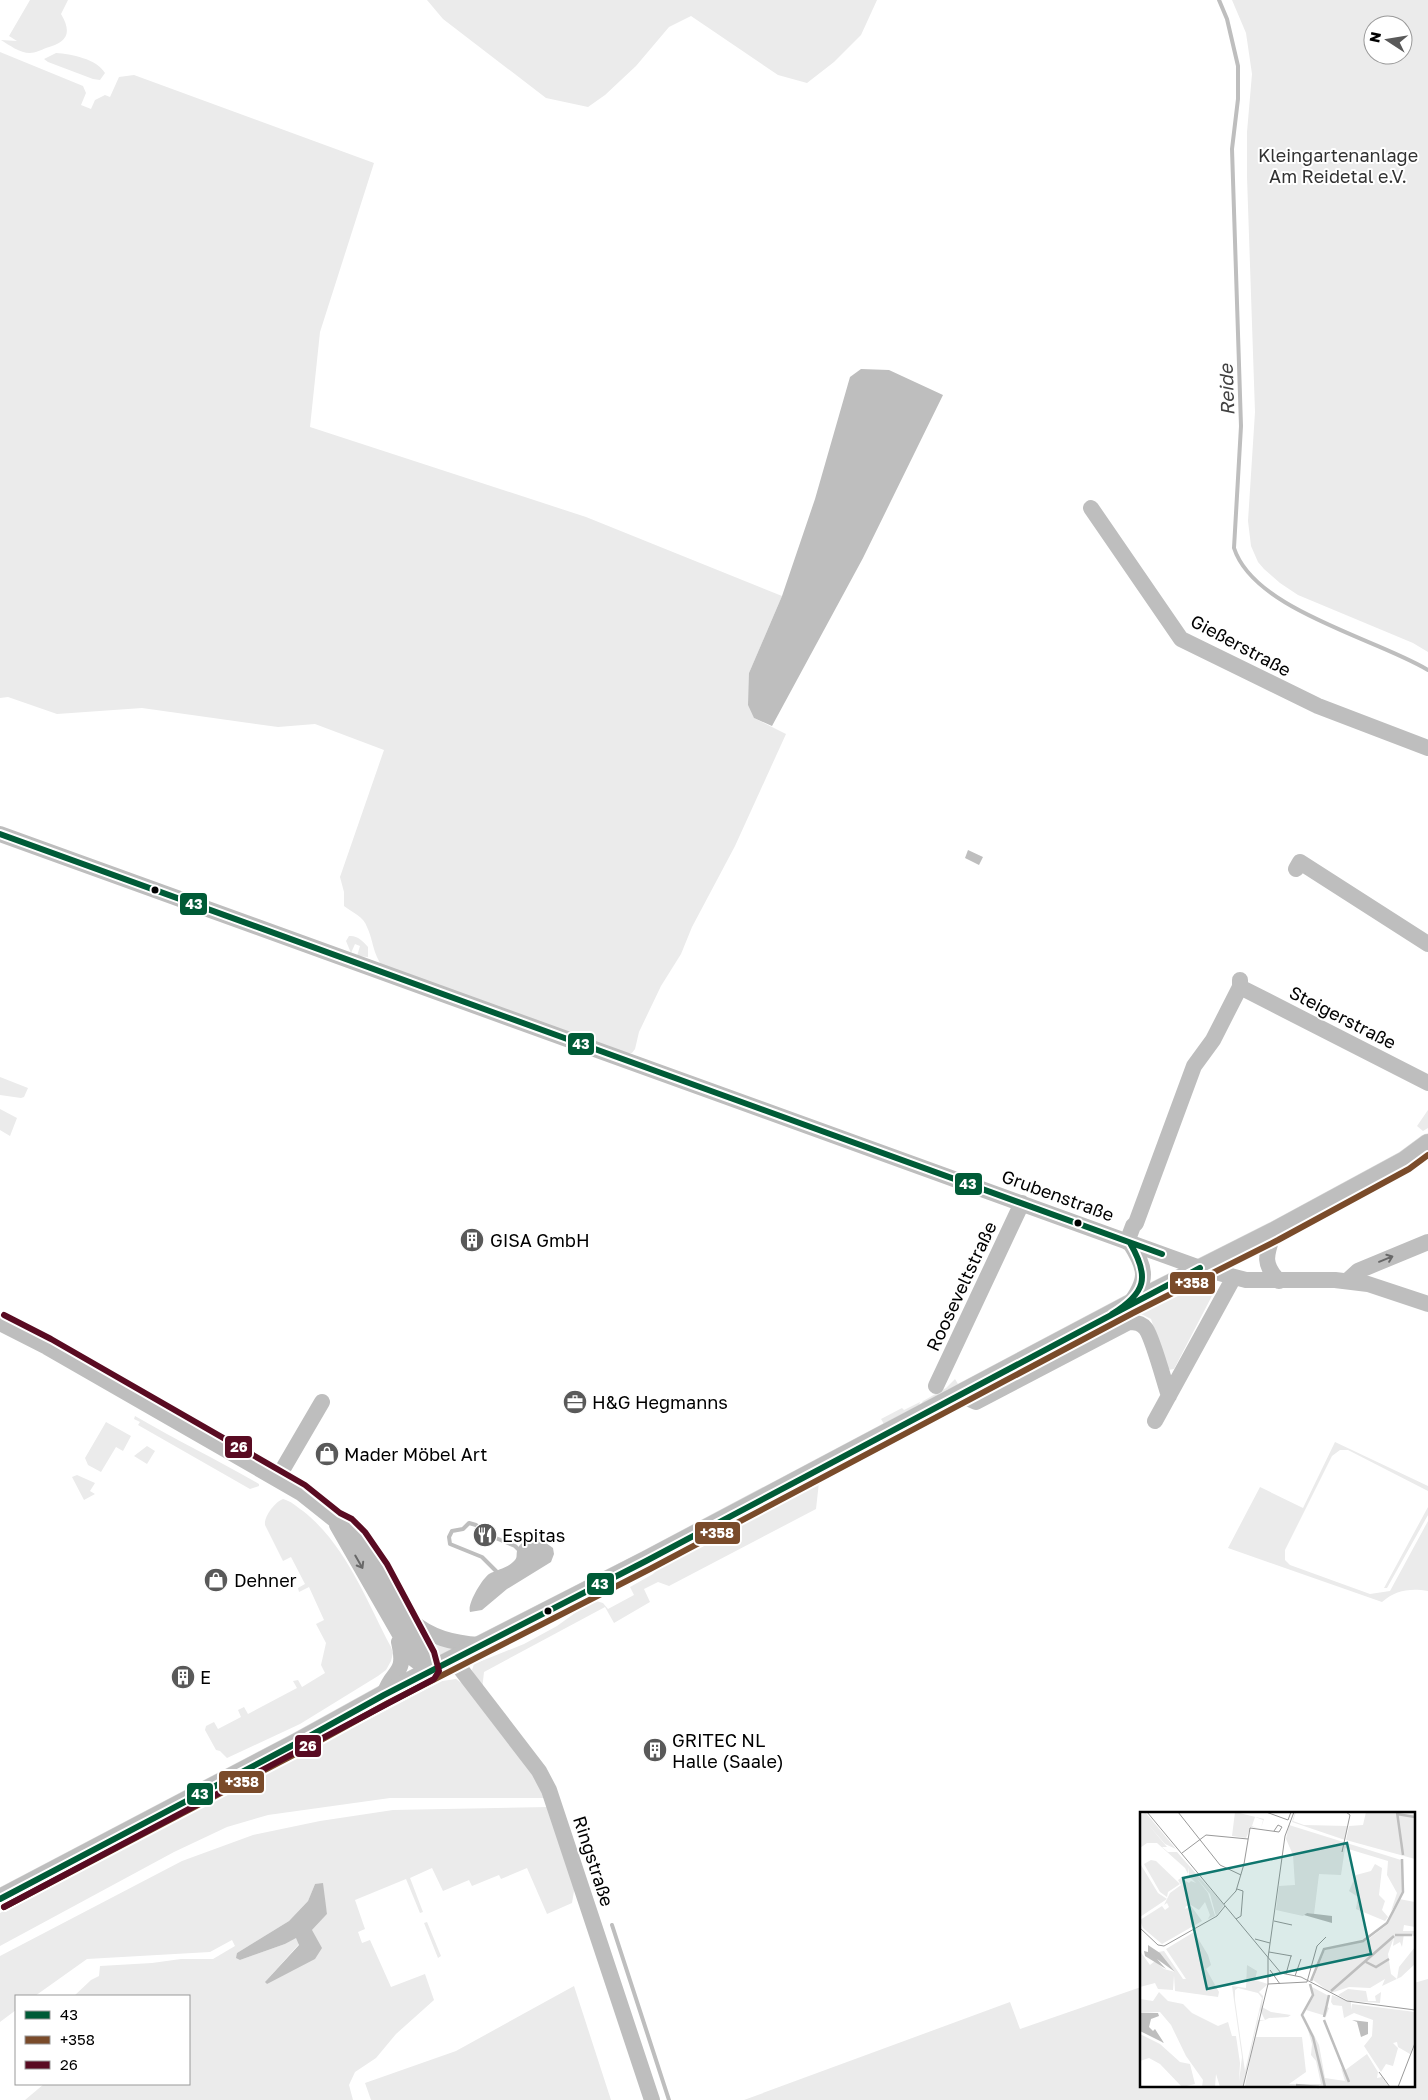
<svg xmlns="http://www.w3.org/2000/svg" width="1428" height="2100" viewBox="0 0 1428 2100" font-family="'Golos Text',sans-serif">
  <rect width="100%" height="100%" fill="#fff"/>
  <!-- green -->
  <path fill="#ebebeb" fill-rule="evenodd" d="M30 0H68L61 14C73 34 66 43 46 48 41 50 35 53 30 53 20 53 9 45 1 40L17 41 9 36Z
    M427 0H877L861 35 834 62 807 83 778 75 691 16 669 27 636 66 605 95 588 107 546 98 443 19Z
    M1232 0H1428V652L1413 643 1298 595 1280 583 1264 569 1258 562 1251 546 1248 521 1255 412 1247 177V132L1252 74 1246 33ZM1373 25H1403V55H1373Z
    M0 52 83 86 86 93 81 105 91 109 95 100 105 95 110 97 119 77 134 75 374 163 320 332 310 427 586 517 782 596 749 673 754 718 786 734 735 846 692 927 681 954 661 986 639 1032 635 1049 632 1053H626L383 967C372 952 374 942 367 927 364 917 352 912 344 906V892L340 877 384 750 315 724 278 727 142 708 57 714 8 697 0 698Z
    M56 53C71 54 97 59 105 73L100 80 93 79 48 62 44 59Z
    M349 936C357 935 363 941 368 947V957L357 956 360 946 355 944 351 953 346 941Z
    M0 1077 28 1088 24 1097 21 1098 0 1095Z
    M0 1109 17 1118 10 1136 0 1130Z
    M1428 1110V1128L1423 1131 1417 1126Z
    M1206 1283 1212 1285 1213 1289 1215 1290 1174 1369 1168 1370 1151 1319 1141 1314 1197 1285Z
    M955 1379 958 1384 921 1404 923 1401 946 1388Z
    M920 1402 919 1405 884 1424 881 1419 902 1408 904 1410Z
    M135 1416C176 1440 218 1460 259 1484V1486L250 1489 138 1425 140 1422 134 1419Z
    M106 1422 131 1436 123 1451 116 1447 101 1472 88 1465 85 1458Z
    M1335 1442 1428 1486V1491L1348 1450H1340L1332 1456 1285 1550V1560L1290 1565 1370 1594 1390 1591 1428 1521V1591C1410 1588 1396 1590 1382 1602L1228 1548 1260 1487 1303 1508Z
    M147 1446 155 1451 147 1464 134 1456Z
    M77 1475 95 1483 90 1491 95 1494 84 1500 72 1477Z
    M819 1482 816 1509 669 1586 658 1582 644 1589 650 1602 614 1623 605 1607 484 1672 482 1690 472 1670 474 1664 524 1644 557 1626 593 1600 603 1603 608 1609 634 1595 630 1587 653 1574 663 1563Z
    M283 1499C291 1501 297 1507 303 1511 346 1545 366 1600 391 1647L393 1653 391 1661 386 1670 378 1676 300 1724 227 1758 220 1751 216 1750 205 1730 206 1726 214 1722 218 1729 241 1717 238 1710 244 1707 248 1714 297 1688 293 1681 298 1680 302 1687 325 1673 321 1665 326 1643 316 1624 324 1620 309 1587 299 1592 298 1588 305 1584 291 1557 283 1561 265 1525C264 1516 275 1502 283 1499Z
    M1428 1507V1515L1387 1588H1384Z
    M437 1643 454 1649 434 1659 429 1652Z
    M456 1679 467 1687 526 1762 547 1798H390L268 1815 227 1827 174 1852 0 1946V1913L442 1681Z
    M549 1807 575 1885 572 1903 547 1914 527 1868 501 1879 499 1875 472 1886 469 1880 443 1891 432 1868 410 1878 423 1912 420 1913 406 1879 355 1900 365 1929 358 1932 362 1943 370 1940 391 1987 425 1974 434 2000 396 2034 376 2058 355 2072 349 2085 353 2100H25L44 2084H189V1996H74L91 1980 99 1976 100 1966 152 1963 181 1959H213L235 1946 232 1940 210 1952 87 1959 35 1996H16V2010L0 2022V1956L182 1861 253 1835 320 1821 393 1810ZM315 1884 323 1894 327 1914 312 1930 267 1984 266 1981 299 1944 296 1937 285 1944 240 1960 237 1953 289 1921 308 1901Z
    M427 1922 441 1956 438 1958 424 1923Z
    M1428 1979V2100H744L1010 2002 1020 2029 1141 1987 1142 2086H1414V1983Z
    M574 1986 611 2100H371L365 2083 456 2051Z"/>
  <!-- water -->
  <path fill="#bebebe" d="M861 369 889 370 943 395 863 558 772 726 754 718 748 705 749 673 782 596 815 499 850 377Z
    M968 850 983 857 979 865 965 858Z
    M539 1538 553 1548 554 1554 551 1562 507 1589 482 1610 470 1612C467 1604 482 1579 489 1574 496 1570 507 1568 513 1562 518 1558 516 1556 517 1551 519 1542 531 1537 539 1538Z
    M323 1883 327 1914 312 1930 322 1948 315 1959 267 1984 265 1982 299 1945 296 1938 285 1944 240 1960 236 1958 237 1953 289 1921 308 1901 315 1884Z"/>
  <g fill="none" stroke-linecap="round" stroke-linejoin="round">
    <!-- stream -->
    <path stroke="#bebebe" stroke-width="4" d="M1219 0 1227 19 1238 66V99L1232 149 1241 426 1234 548C1254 610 1375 638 1428 670
      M496 1571 482 1557 450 1544 449 1537 452 1531 463 1529 469 1523 476 1525 486 1534 515 1546 518 1549
      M612 1925 669 2100"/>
    <!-- major casing -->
    <g stroke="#dbdbdb" stroke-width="21">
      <path id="major" d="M0 1899 297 1743 384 1695 646 1561 1129 1305 1274 1232 1405 1161 1428 1144"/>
    </g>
    <!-- minor -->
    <path stroke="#bebebe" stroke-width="16" d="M1091 508 1181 639 1318 706 1428 748
      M0 834 1200 1268 1246 1280H1335L1368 1284 1428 1304
      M1296 869 1300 862 1428 944
      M1240 987 1428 1083
      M1274 1232C1267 1253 1261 1263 1279 1281
      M1127 1242 1133 1226 1136 1223 1194 1066 1213 1040 1240 987V980
      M1347 1281 1358 1271 1428 1242
      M1129 1305C1148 1279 1147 1270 1130 1243
      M0 1323 47 1347 301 1493 335 1520 347 1526 358 1537 379 1568 426 1656 430 1671
      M936 1386 1022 1203
      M960 1395 976 1402 1129 1322C1136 1322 1142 1323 1146 1329 1153 1339 1164 1381 1169 1396
      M1155 1421 1234 1277
      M277 1479 322 1402
      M337 1525 414 1659 430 1671
      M410 1620C431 1638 453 1643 480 1645
      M453 1659 539 1771 549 1790 652 2100
      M384 1695C392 1668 407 1677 399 1642"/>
    <!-- major -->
    <use href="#major" stroke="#bebebe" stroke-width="20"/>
    <!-- bus-1 casing -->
    <g stroke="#fff" stroke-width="10">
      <path id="bus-1" d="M0 834 1162 1254
        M1112 1314C1146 1293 1150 1277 1130 1243
        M0 1899 297 1743 384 1695 646 1561 1200 1268"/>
    </g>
    <!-- bus-2 casing -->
    <g stroke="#fff" stroke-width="10">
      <path id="bus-2" d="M4 1907 301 1751 388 1703 650 1569 1133 1313 1278 1240 1409 1169 1428 1155"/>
    </g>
    <!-- bus-3 casing -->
    <g stroke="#fff" stroke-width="10">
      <path id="bus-3" d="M4 1315 51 1339 305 1485 340 1513 352 1519 365 1532 387 1564 434 1652 439 1671 434 1679 4 1907"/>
    </g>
    <!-- bus-1 -->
    <use href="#bus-1" stroke="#005b37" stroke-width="6"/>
    <!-- bus-2 -->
    <use href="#bus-2" stroke="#7a4b2a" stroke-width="6"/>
    <!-- bus-3 -->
    <use href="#bus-3" stroke="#590b22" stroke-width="6"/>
  </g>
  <!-- one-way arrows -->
  <defs><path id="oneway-shaft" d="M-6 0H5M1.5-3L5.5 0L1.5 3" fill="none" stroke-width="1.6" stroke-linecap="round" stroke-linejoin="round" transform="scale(1.25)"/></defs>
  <g stroke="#686868">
    <use href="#oneway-shaft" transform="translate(1386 1259) rotate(-22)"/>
    <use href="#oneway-shaft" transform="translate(359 1562) rotate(60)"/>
  </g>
  <!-- icons -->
  <defs>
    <g id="building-disc" transform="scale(1.25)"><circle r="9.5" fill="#595959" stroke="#fff"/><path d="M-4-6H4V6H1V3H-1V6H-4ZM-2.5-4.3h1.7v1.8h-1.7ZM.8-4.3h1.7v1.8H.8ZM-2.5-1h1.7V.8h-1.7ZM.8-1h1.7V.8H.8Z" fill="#fff"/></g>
    <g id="office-disc" transform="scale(1.25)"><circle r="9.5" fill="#595959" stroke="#fff"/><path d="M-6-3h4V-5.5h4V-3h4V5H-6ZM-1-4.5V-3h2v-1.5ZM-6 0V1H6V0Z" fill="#fff"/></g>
    <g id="shop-disc" transform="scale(1.25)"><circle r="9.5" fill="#595959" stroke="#fff"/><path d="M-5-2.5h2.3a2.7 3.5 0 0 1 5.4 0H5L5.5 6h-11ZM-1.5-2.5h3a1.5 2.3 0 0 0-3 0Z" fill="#fff"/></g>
    <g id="restaurant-disc" transform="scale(1.25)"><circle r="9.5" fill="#595959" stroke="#fff"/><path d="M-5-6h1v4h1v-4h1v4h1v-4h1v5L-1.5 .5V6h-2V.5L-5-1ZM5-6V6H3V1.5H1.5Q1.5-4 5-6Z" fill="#fff"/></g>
  </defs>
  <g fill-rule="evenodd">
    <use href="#building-disc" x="472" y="1240"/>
    <use href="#office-disc" x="575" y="1402"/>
    <use href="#shop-disc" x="327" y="1454"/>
    <use href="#restaurant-disc" x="485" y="1535"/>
    <use href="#shop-disc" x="216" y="1580"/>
    <use href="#building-disc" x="183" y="1677"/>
    <use href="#building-disc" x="655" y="1750"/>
  </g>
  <!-- markers -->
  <g fill="#000" stroke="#fff" stroke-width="2">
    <circle cx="155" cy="890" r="4.5"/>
    <circle cx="1078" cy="1223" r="4.5"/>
    <circle cx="548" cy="1611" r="4.5"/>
  </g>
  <g text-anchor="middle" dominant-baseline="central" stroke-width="4" stroke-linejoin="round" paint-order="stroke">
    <!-- park labels -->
    <g font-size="18" fill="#323232" stroke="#fff">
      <text x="1338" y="155">Kleingartenanlage<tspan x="1338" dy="21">Am Reidetal e.V.</tspan></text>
    </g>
    <!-- street labels -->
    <g font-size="18" fill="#000" stroke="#fff">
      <text transform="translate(1241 645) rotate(28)">Gießerstraße</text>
      <text transform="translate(1343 1017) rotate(27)">Steigerstraße</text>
      <text transform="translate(1058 1195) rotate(20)">Grubenstraße</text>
      <text transform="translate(961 1286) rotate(-65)">Rooseveltstraße</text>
      <text transform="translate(594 1861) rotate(72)">Ringstraße</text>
    </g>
    <!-- poi labels -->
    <g font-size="18" fill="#000" stroke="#fff" text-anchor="start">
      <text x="490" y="1240">GISA GmbH</text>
      <text x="592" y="1402">H&amp;G Hegmanns</text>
      <text x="344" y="1454">Mader Möbel Art</text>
      <text x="502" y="1535">Espitas</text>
      <text x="234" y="1580">Dehner</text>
      <text x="200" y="1677">E</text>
      <text x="672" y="1740">GRITEC NL<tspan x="672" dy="21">Halle (Saale)</tspan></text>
    </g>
    <!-- water labels -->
    <g font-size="19" font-style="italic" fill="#434343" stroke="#fff">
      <text transform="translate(1226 390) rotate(-92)">Reide</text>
    </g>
  </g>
  <!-- overview -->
  <g transform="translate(1140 1812)">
    <rect width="275" height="275" fill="#fff"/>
    <path d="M95 0 124 7 121 16 123 8 115 5 112 14 117 16 111 15 106 26 92 24ZM155 0H161H156L153 9 164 13 208 14 205 28 152 10ZM226 0H275V47L206 28 209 14 223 13ZM6 1 36 37 25 32 6 10 27 35H22L28 40H37L84 93 76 104 70 82 55 64 68 81 75 104 68 107 70 103 65 90 59 98 51 93 46 94 45 97 51 94 62 109 22 132 3 116 0 108 22 94 25 98 29 95 27 91 24 93 30 81 41 73 38 68 41 66 49 71 51 69 56 71 49 64V55L48 62 45 56 17 31H7L0 36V3ZM149 13 261 48 263 79 259 87 275 90V115L264 113 263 119H275V124L264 122 262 135 260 130 253 134 254 125 248 142 251 162 257 167 259 155 275 135V152L261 165 242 174 245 167 230 176 209 175 191 181 173 168 185 138 226 129 248 112 258 89 251 99 257 81 247 63 248 49 205 36 201 63 179 62 174 102 167 101 163 104 136 98 139 74 155 73 153 43 146 27 145 31ZM11 48 16 49 40 72 28 80 27 85 20 80 4 52ZM235 52 242 56 239 83 245 89 242 98 248 105 245 109 216 97 218 85 209 79 216 63 231 59ZM1 53 18 81 27 87 0 105ZM54 120 68 143 71 153 66 157 79 180 78 185 35 179 34 163 33 178 18 177 15 171 0 175V139L10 153 15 149 24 157 35 160 18 140 24 139 43 167H46L26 137ZM107 153 117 159 115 168 128 172 119 180 123 184 122 195 131 200 151 203 148 205 129 206 125 208 120 209 116 225H162L166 260 149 272H181L176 249 171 243 172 232 164 204 179 233 185 266 205 269 201 256 204 259 227 242 238 260 237 266 242 265 249 275 105 274 118 208H125L120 198 103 275H80L76 262 75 275H62L63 268 46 244 31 213 20 200 0 201V187L13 189 19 180 28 189 43 192 52 201 78 214 88 210 92 224H96L100 251 99 270 102 245 92 174 106 176ZM98 176 118 181 122 186 105 259 95 188V178ZM172 175 189 184 185 194 189 196 186 204 166 198 174 184ZM208 177 226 179 228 189H236L235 184 241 180 240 191 209 189 198 183ZM192 183 211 190V198L212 192 275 200V230L270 242 258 235 257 230 253 231 258 236 253 254 246 252 241 260 224 234 232 224 233 208 214 201 204 206 202 194 193 193 191 190ZM0 222 20 232 40 250 50 252 55 272 42 275 20 252 9 246 0 249Z" fill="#ebebeb" fill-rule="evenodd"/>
    <path d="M167 101 192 104V111L164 103ZM8 133 20 141 35 160 17 147 26 157 5 144 4 139 8 140ZM0 201H18L19 204 11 207 9 215 13 219 15 217 24 231 0 219ZM212 208 228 210V222L221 225 217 210Z" fill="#bebebe"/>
    <path fill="none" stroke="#bebebe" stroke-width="2.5" d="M257 0 263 43M257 2 275 5M255 123H272M226 150 236 155 249 147M171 169 184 137 223 129 247 111 263 80 262 47M170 172 173 183 162 203 173 225 185 275M191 179 254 124M184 205 189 183M184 208 209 270M156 273 179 275"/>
    <path fill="none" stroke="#999" stroke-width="1" d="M7 0 141 161 161 165 207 189 275 198M38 0 80 53 101 63M126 0 148 8 151 0M202 40 210 3 206 0M42 41 66 23 108 27M84 92 96 79 104 52 110 16 139 20 142 15 138 13 134 19M96 107 101 104 103 79 97 77M134 109 152 113M0 116 18 133 24 134 77 104 85 94M115 127 130 131M129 140 152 144M130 158 140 172M146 162 151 144M155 164 161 147M128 172 167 170 177 134 186 125M239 260 250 275M103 275 128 172V146L145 24 154 0M258 275 275 231"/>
    <path fill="#0f766e" fill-opacity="0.15" stroke="#0f766e" stroke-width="2.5" d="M207 31 231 142 67 177 43 66Z"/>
    <rect width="275" height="275" fill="none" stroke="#000" stroke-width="2.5"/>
  </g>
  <g stroke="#fff" stroke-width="2">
    <rect x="179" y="892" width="29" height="24" rx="5" fill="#005b37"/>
    <rect x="567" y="1032" width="28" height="24" rx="5" fill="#005b37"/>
    <rect x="954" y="1172" width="29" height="24" rx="5" fill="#005b37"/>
    <rect x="1169" y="1271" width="47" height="24" rx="5" fill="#7a4b2a"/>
    <rect x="224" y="1435" width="29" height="24" rx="5" fill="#590b22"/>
    <rect x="694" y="1521" width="47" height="24" rx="5" fill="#7a4b2a"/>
    <rect x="586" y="1572" width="29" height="24" rx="5" fill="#005b37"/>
    <rect x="294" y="1734" width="28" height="24" rx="5" fill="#590b22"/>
    <rect x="218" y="1770" width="47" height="24" rx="5" fill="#7a4b2a"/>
    <rect x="186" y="1782" width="28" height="24" rx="5" fill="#005b37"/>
  </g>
  <g font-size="14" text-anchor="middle" font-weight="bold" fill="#fff">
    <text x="194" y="909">43</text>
    <text x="581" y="1049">43</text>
    <text x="968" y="1189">43</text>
    <text x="1192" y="1288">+358</text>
    <text x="239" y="1452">26</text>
    <text x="717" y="1538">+358</text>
    <text x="600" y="1589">43</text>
    <text x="308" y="1751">26</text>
    <text x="242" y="1787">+358</text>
    <text x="200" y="1799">43</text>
  </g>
  <!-- legend -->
  <rect x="15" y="1995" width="175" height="90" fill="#ffffff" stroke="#999999"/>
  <rect x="25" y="2011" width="25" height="8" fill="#005b37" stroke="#999999"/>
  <text x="60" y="2020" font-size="15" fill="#000000">43</text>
  <rect x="25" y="2036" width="25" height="8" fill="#7a4b2a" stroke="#999999"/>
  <text x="60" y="2045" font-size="15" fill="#000000">+358</text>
  <rect x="25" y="2061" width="25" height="8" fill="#590b22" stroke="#999999"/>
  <text x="60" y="2070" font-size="15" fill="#000000">26</text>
  <!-- north arrow -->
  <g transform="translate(1388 40) rotate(282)"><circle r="24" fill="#ffffff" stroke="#999999"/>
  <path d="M0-4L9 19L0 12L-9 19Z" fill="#595959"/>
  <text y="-8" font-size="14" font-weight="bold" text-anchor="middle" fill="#000000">N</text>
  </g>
</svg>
